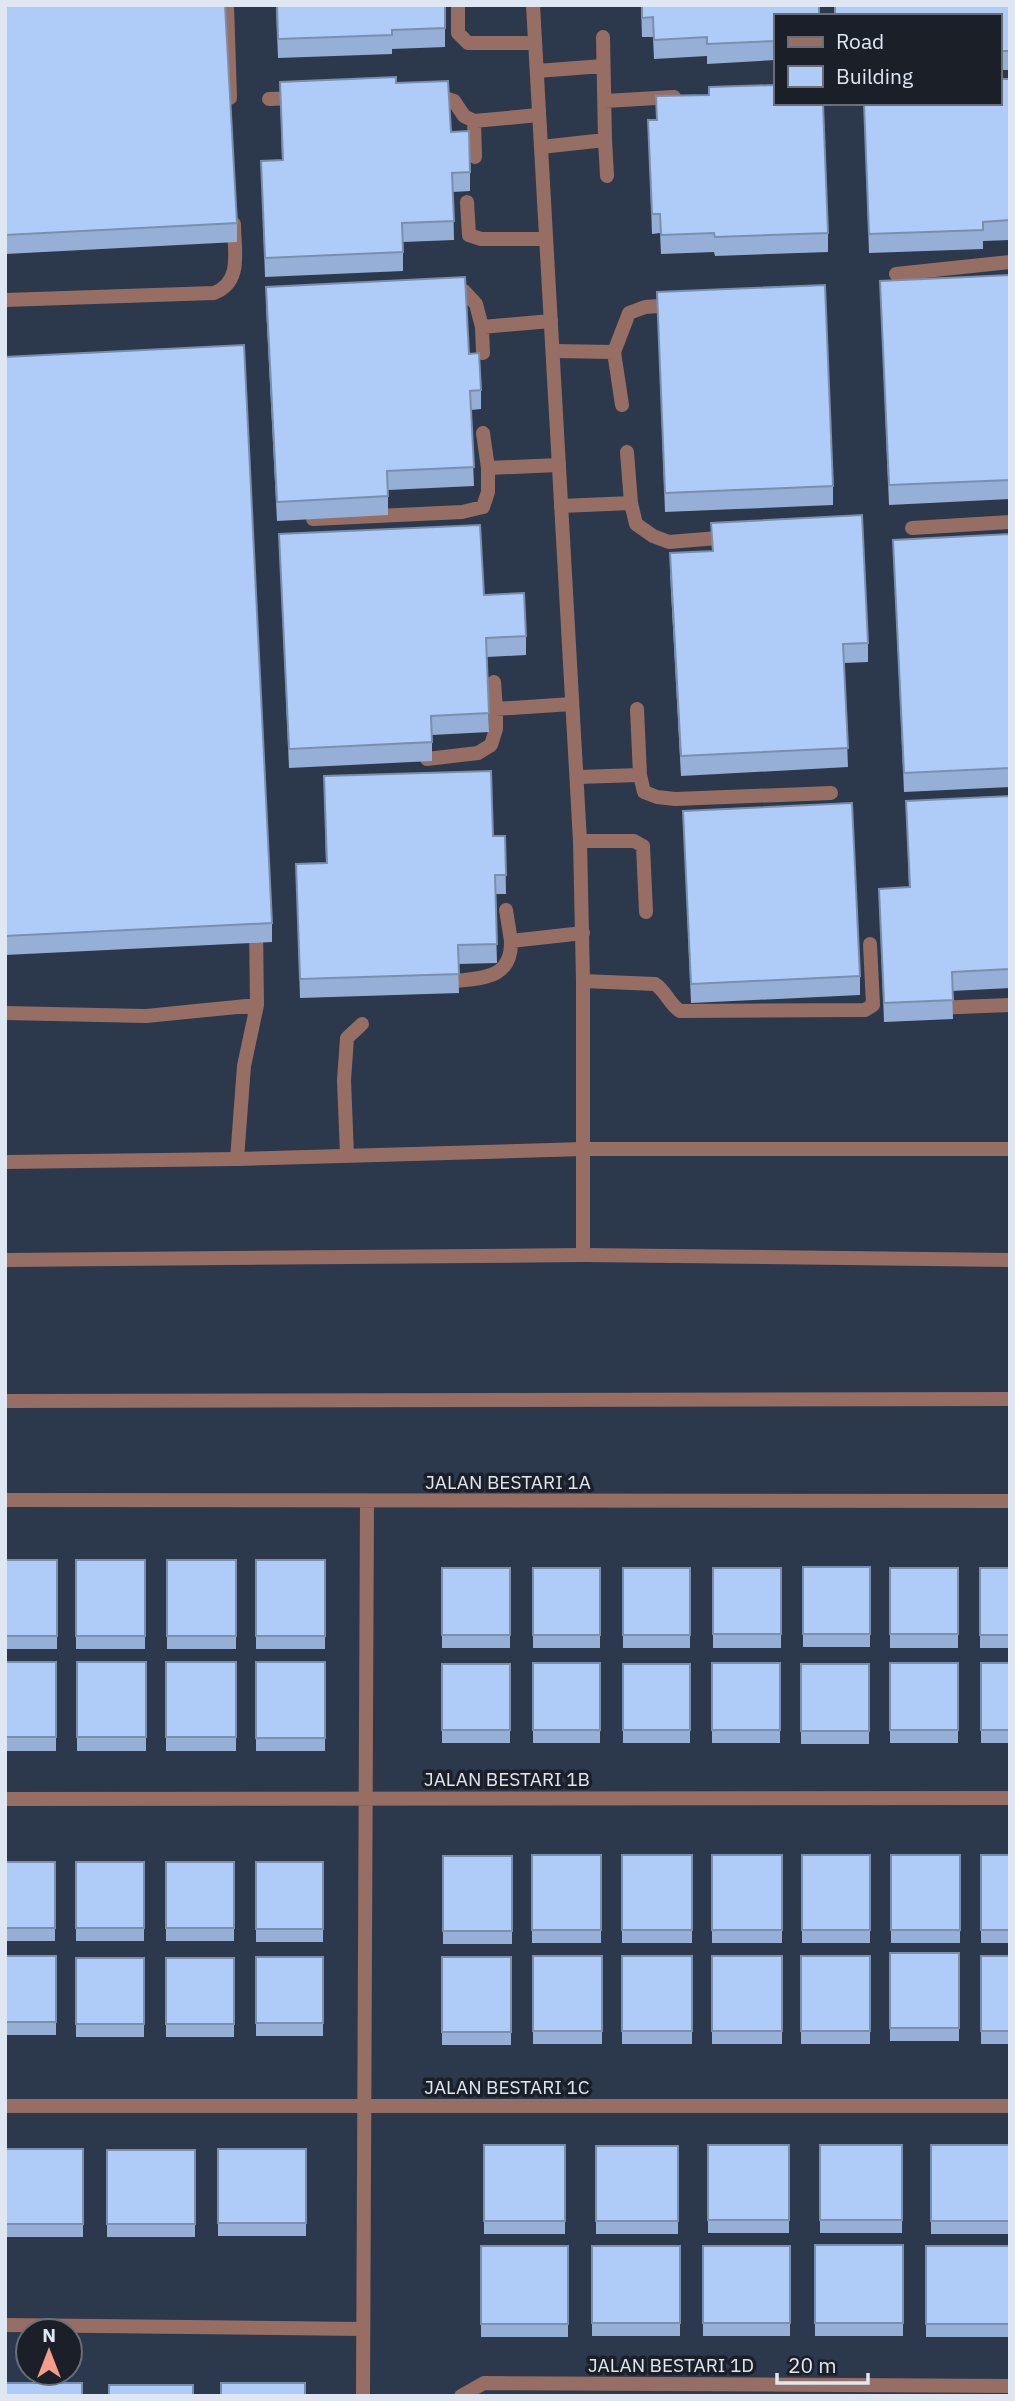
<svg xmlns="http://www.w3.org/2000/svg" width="1015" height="2401" viewBox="0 0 1015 2401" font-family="'IBM Plex Sans',sans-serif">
  <rect width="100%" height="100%" fill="#2c384b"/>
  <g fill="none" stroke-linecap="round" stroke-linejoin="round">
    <!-- service -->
    <path stroke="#966e64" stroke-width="14" d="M227 5 230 98
      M458 5V33L468 43H535
      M603 37 605 140
      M537 71 603 66
      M432 94 454 101 464 116 474 121 539 115
      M269 99 297 98
      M605 101 674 97
      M474 121 475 157
      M541 147 605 140 607 176
      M467 202 469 235 481 239H546
      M896 274 1010 262
      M447 291H464L476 304 482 327 551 321
      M5 300 214 293C243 282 234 250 234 224
      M482 327 483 353
      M553 351 614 352 629 313 645 307 673 305
      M614 352 622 405
      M483 433 488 468 559 465
      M631 503 636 524 653 536 669 542 730 537
      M561 506 631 503 627 452
      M313 519 462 512 483 507 488 492V468
      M912 528 1010 522
      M494 682 496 709
      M637 709 640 775
      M427 759 478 753 491 745 496 729V709L572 704
      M577 777 640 775 644 792 657 797 675 799 831 793
      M580 841H634L643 846 646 912
      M506 910 511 941 583 933
      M256 926 257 1005
      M455 981C484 978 512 978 511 941
      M583 981 655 984C666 991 669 1004 680 1011L865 1010 873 1005 870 944
      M934 1008 1010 1005
      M5 1013 146 1016 257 1005 244 1066 237 1159
      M347 1155 344 1080 347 1038 362 1024"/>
    <!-- minor -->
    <path stroke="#966e64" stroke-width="14" d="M533 5 580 841 583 981V1255
      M5 1162 237 1159 584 1149H1010
      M5 1500 1010 1501
      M5 1799 1010 1798
      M5 2106H1010
      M5 2325 363 2329
      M363 2396C362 2097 367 1799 367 1501
      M461 2396 484 2383 1010 2386"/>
    <!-- tertiary -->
    <path stroke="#966e64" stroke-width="14" d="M5 1260 583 1255 1010 1260
      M5 1401 1010 1399"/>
  </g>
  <!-- wall -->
  <path fill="#96afd6" d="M5 5 237 223V242L5 254Z
    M276 5H445V47L392 49V54L278 58Z
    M641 5H819L775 16V60L707 64V56L654 59 653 37H642Z
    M834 5H1010V70H999V16H834Z
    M1010 79V240L983 241V249L869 253 864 103H999Z
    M280 82 396 83 451 132 470 172V191L453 192 454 240 403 242V271L265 277 261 161 282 160Z
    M648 120H656L828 233V252L715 256 714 252 661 254 660 233 652 234Z
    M1010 275V499L889 505 880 281Z
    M266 287 469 354 481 390V409L471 410 474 486 388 490V515L277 521 266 306Z
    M657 292 833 486V505L665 512Z
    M5 357 272 923V942L5 955Z
    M711 523 868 643V662L844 663 848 767 681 776 670 573V553L712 551Z
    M279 534 484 595 526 636V655L487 657 489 732 432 735V761L289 768Z
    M1010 534V787L904 792 893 540Z
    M324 776 493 836H505L506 894H495L497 963 458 964 459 993 300 998 296 864 326 863Z
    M1010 796V988L952 991 953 1019 884 1022 879 889 909 887 906 801Z
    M683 811 860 976V995L691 1003Z
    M5 1560H57V1649H5Z
    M76 1560H145V1649H76Z
    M167 1560H236V1649H167Z
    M256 1560H325V1649H256Z
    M803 1567H870V1647H803Z
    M442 1568H510V1648H442Z
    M533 1568H600V1648H533Z
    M623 1568H690V1648H623Z
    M713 1568H781V1648H713Z
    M890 1568H958V1648H890Z
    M980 1568H1010V1648H980Z
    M5 1662H56V1751H5Z
    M77 1662H146V1751H77Z
    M166 1662H236V1751H166Z
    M256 1662H325V1751H256Z
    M533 1663H600V1743H533Z
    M712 1663H780V1743H712Z
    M890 1663H958V1743H890Z
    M981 1663H1010V1743H981Z
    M442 1664H510V1743H442Z
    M623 1664H690V1743H623Z
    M801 1664H869V1744H801Z
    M532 1855H601V1943H532Z
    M622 1855H692V1943H622Z
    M712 1855H782V1943H712Z
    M802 1855H870V1943H802Z
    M891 1855H960V1943H891Z
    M981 1855H1010V1943H981Z
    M443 1856H512V1944H443Z
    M5 1862H55V1941H5Z
    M76 1862H144V1941H76Z
    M166 1862H234V1941H166Z
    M256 1862H323V1942H256Z
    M890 1953H959V2041H890Z
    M5 1956H56V2035H5Z
    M533 1956H602V2044H533Z
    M622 1956H692V2044H622Z
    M712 1956H782V2044H712Z
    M801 1956H870V2044H801Z
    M981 1956H1010V2044H981Z
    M256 1957H323V2036H256Z
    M442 1957H511V2045H442Z
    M76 1958H144V2037H76Z
    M166 1958H234V2037H166Z
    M484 2145H565V2234H484Z
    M708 2145H789V2233H708Z
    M820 2145H902V2233H820Z
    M931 2145H1010V2234H931Z
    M596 2146H678V2234H596Z
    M5 2149H83V2237H5Z
    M218 2149H306V2236H218Z
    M107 2150H195V2237H107Z
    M815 2245H903V2336H815Z
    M481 2246H568V2337H481Z
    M592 2246H680V2336H592Z
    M703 2246H790V2336H703Z
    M926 2246H1010V2337H926Z"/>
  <!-- building -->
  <path fill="#afccf9" stroke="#7a8fae" stroke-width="2" d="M5 5H225L237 223 5 235Z
    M277 5H445V28L392 30V35L278 39Z
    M642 5H819V16H775V41L707 44V37L654 40 653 17 642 18Z
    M835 5H1010V51H999V16H835Z
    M396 77V83L448 81 451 132 469 131 470 172 452 173 454 221 402 223 403 252 265 258 261 161 283 160 280 82Z
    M999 79H1010V220L983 222V230L869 234 864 103H999Z
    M775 85V103H823L828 233 715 237 714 233 661 235 660 214H652L648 120H657L656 96 709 95V87Z
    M1010 275V480L889 485 880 281Z
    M465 277 469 354 479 353 481 390 470 391 474 467 387 471 388 496 277 502 266 287Z
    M825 285 833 486 665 493 657 292Z
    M244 345 272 923 5 936V357Z
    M862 515 868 643 843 644 848 748 681 756 670 553 713 551 711 523Z
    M480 525 484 595 524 593 526 636 486 638 489 713 431 716 432 742 289 749 279 534Z
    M1010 534V768L904 773 893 540Z
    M491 771 493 836H505L506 875H495L497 944 458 945 459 974 300 979 296 864 327 863 324 776Z
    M1010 796V969L952 972 953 1000 884 1003 879 889 910 887 906 801Z
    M852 803 860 976 691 984 683 811Z
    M5 1560H57V1636H5Z
    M76 1560H145V1636H76Z
    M167 1560H236V1636H167Z
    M256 1560H325V1636H256Z
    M803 1567H870V1634H803Z
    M442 1568H510V1635H442Z
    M533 1568H600V1635H533Z
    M623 1568H690V1635H623Z
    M713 1568H781V1634H713Z
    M890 1568H958V1634H890Z
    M980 1568H1010V1635H980Z
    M5 1662H56V1737H5Z
    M77 1662H146V1737H77Z
    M166 1662H236V1737H166Z
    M256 1662H325V1738H256Z
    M533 1663H600V1730H533Z
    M712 1663H780V1730H712Z
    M890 1663H958V1730H890Z
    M981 1663H1010V1730H981Z
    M442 1664H510V1730H442Z
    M623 1664H690V1730H623Z
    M801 1664H869V1731H801Z
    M532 1855H601V1930H532Z
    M622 1855H692V1930H622Z
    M712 1855H782V1930H712Z
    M802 1855H870V1930H802Z
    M891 1855H960V1930H891Z
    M981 1855H1010V1930H981Z
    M443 1856H512V1931H443Z
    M5 1862H55V1928H5Z
    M76 1862H144V1928H76Z
    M166 1862H234V1928H166Z
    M256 1862H323V1929H256Z
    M890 1953H959V2028H890Z
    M5 1956H56V2022H5Z
    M533 1956H602V2031H533Z
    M622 1956H692V2031H622Z
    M712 1956H782V2031H712Z
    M801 1956H870V2031H801Z
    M981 1956H1010V2031H981Z
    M256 1957H323V2023H256Z
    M442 1957H511V2032H442Z
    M76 1958H144V2024H76Z
    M166 1958H234V2024H166Z
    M484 2145H565V2221H484Z
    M708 2145H789V2220H708Z
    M820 2145H902V2220H820Z
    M931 2145H1010V2221H931Z
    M596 2146H678V2221H596Z
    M5 2149H83V2224H5Z
    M218 2149H306V2223H218Z
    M107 2150H195V2224H107Z
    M815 2245H903V2323H815Z
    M481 2246H568V2324H481Z
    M592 2246H680V2323H592Z
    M703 2246H790V2323H703Z
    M926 2246H1010V2324H926Z
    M5 2383H82V2396H5Z
    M221 2383H305V2396H221Z
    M109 2385H193V2396H109Z"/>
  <g text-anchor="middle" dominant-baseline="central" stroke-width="7" stroke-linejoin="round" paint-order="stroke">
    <!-- street labels -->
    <g font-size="19" fill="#dfe7f3" stroke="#1a1f28">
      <text x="508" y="1482">JALAN BESTARI 1A</text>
      <text x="507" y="1779">JALAN BESTARI 1B</text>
      <text x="507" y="2087">JALAN BESTARI 1C</text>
      <text x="671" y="2365">JALAN BESTARI 1D</text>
    </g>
  </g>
  <!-- border -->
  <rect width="1015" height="2401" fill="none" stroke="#dfe7f3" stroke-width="14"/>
  <!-- legend -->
  <rect x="774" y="14" width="228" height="91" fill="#1a1f28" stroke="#696f79" stroke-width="2"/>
  <rect x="788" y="37" width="35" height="10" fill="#966e64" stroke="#696f79" stroke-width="2"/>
  <text x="836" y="49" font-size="21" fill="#dfe7f3">Road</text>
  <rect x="788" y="66" width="35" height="21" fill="#afccf9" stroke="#696f79" stroke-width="2"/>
  <text x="836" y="84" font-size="21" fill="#dfe7f3">Building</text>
  <!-- north arrow -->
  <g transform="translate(49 2352)"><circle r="33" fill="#1a1f28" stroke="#696f79" stroke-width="2"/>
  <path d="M0-5L12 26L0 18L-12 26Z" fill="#f49e8a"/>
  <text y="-10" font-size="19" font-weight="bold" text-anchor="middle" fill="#dfe7f3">N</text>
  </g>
  <!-- scale -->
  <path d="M777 2373v10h91v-10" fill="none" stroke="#dfe7f3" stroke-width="3.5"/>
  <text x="788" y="2373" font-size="21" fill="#dfe7f3" stroke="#1a1f28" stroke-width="5" paint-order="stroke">20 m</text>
</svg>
